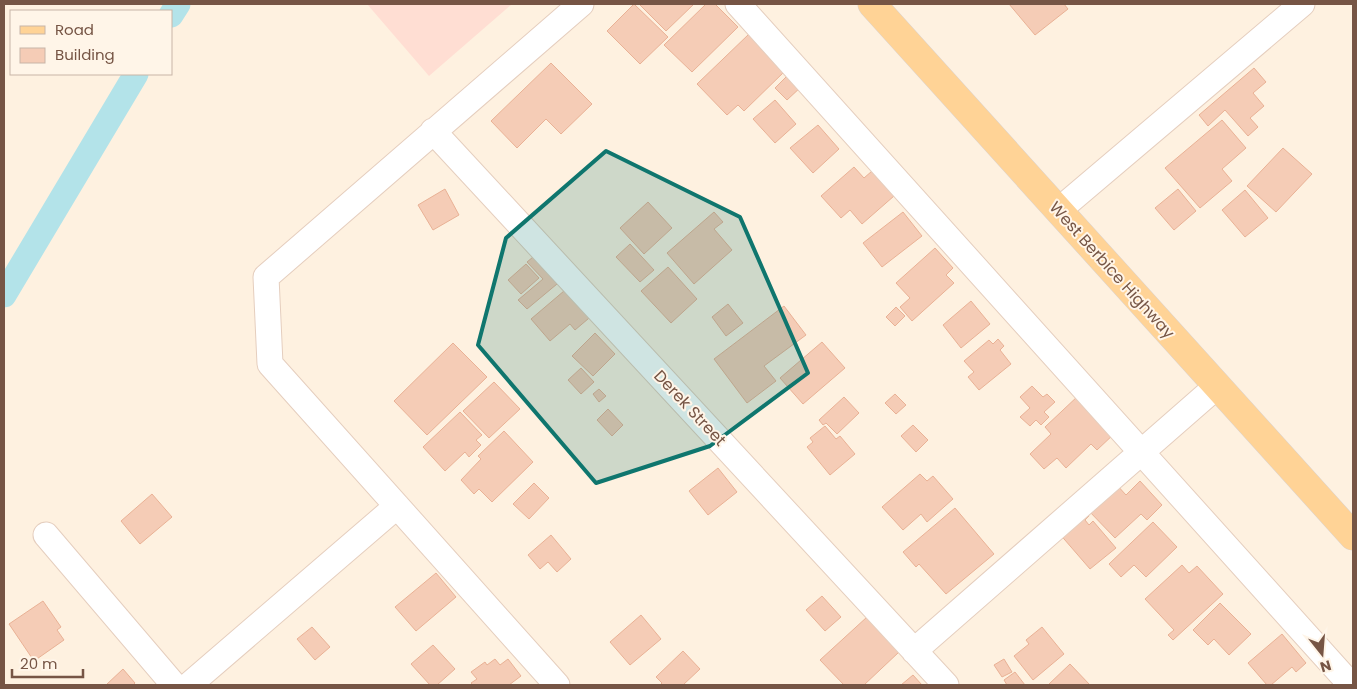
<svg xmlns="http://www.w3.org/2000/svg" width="1357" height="689" viewBox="0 0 1357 689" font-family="Poppins,sans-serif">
  <rect width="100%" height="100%" fill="#fef1e0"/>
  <!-- commercial -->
  <path fill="#ffded3" d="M367 4H512L429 76Z"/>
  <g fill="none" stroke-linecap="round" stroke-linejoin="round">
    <!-- canal -->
    <path stroke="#b3e3e9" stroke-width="25" d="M171 15 178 4
      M4 295 136 74"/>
  </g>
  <!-- building -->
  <path fill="#f5ccb6" stroke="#e9b195" d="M634 4 668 37 640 64 607 31Z
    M642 4H694L666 31 640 5Z
    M706 4H715L738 27 692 72 664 45Z
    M1009 4H1064L1068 9 1035 35Z
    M749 34 785 71 744 111 738 105 727 115 697 84Z
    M551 63 592 104 561 134 546 119 517 148 491 121Z
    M1254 68 1266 82 1253 93 1264 106 1250 118 1258 127 1248 136 1225 110 1208 126 1199 115Z
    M790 73 802 86 787 100 775 88Z
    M775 100 796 124 775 143 753 119Z
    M1222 120 1246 148 1222 169 1232 181 1200 208 1165 168Z
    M818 125 839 149 813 173 790 148Z
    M1283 148 1312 174 1276 212 1247 186Z
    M854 167 864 178 872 171 894 196 862 224 850 210 841 218 821 196Z
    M445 189 459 215 433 230 418 205Z
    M1178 189 1196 211 1174 230 1155 208Z
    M1245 190 1268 218 1245 237 1222 210Z
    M648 202 672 228 644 254 620 228Z
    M714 212 723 222 714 229 732 250 694 284 667 253Z
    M903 212 922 236 882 267 863 243Z
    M630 244 654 270 640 282 616 257Z
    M935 248 953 268 946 275 954 283 912 321 900 307 910 298 896 283Z
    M539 252 563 279 527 309 518 300 543 279 527 262Z
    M526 264 539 278 521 294 508 280Z
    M668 267 697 299 671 323 641 291Z
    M571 285 595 313 575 330 570 324 550 341 531 319Z
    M971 301 990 324 961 348 943 325Z
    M728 304 743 323 726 336 712 317Z
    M784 306 806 335 764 366 776 381 747 403 714 359Z
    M896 307 905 316 895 326 886 317Z
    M595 333 615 354 593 376 572 356Z
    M998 339 1004 346 1000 350 1011 364 979 390 968 377 974 372 964 361 989 340 993 344Z
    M822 342 845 368 803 404 780 378Z
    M453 343 487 377 427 435 394 401Z
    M581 368 594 382 581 394 568 380Z
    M494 382 520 409 489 438 463 411Z
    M1032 386 1043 397 1047 394 1055 402 1044 412 1049 417 1041 425 1036 420 1030 426 1020 417 1030 408 1020 397Z
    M599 389 606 396 599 402 593 394Z
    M895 394 906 405 896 414 885 403Z
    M1079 395 1115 433 1097 450 1091 444 1066 468 1057 458 1044 469 1030 454 1051 434 1045 427Z
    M844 397 859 413 837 434 826 423 823 425 819 420Z
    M608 409 623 425 612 436 597 420Z
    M460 412 482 435 476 440 481 445 469 457 465 452 445 471 423 447Z
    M913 425 928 440 916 452 901 436Z
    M825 426 836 439 840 436 855 454 830 475 807 447 813 442 810 438Z
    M504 431 533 462 492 502 479 489 474 494 461 480 481 459 478 456Z
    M718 468 737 492 708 515 689 491Z
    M920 474 927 481 933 476 953 499 927 522 921 514 903 530 882 507Z
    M1140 481 1162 505 1147 520 1141 514 1115 538 1088 510 1116 484 1126 495Z
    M534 483 549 498 529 519 513 504Z
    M152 494 172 517 140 544 121 521Z
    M955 508 994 554 946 594 919 564 916 567 903 552Z
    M1087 513 1089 516 1085 520 1089 525 1093 521 1116 548 1090 569 1058 532Z
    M1153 522 1177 547 1146 577 1134 565 1121 577 1109 564Z
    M551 535 571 559 557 572 548 562 540 569 528 555Z
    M1182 565 1189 573 1197 566 1223 594 1173 640 1168 635 1174 630 1145 599Z
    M436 573 456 597 416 631 395 607Z
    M822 596 841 617 825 631 806 610Z
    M43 601 61 627 57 630 64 640 34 661 9 624Z
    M1220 603 1251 634 1229 655 1214 639 1208 645 1193 630Z
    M641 615 661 639 630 665 610 642Z
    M867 617 899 652 864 685H844L820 660Z
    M312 627 330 647 315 660 297 639Z
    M1042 627 1064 654 1033 680 1014 656 1029 644 1026 640Z
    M1282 634 1306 663 1296 672 1292 667 1271 685H1267L1248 663Z
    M433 645 455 669 437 685H430L411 664Z
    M683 651 700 669 683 685H660L662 683 656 677Z
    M495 659 500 665 508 659 521 676 509 685H473L471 683 477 679 471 672 485 662 487 665Z
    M1004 659 1012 672 1002 677 994 665Z
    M1070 664 1090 685H1048Z
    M123 669 135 683 133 685H106Z
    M1015 672 1025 685H1007L1004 680Z
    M913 675 922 685H901Z"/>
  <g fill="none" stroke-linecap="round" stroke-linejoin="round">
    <!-- street casing -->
    <g stroke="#e5cebe" stroke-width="27">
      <path id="street" d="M738 4 1351 685
        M433 131 946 685
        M1059 210 1302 4
        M46 535 174 685
        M914 651 1217 386
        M189 685 397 506
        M557 685 270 364 266 277 581 4"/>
    </g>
    <!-- primary casing -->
    <g stroke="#dbd3cf" stroke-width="29">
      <path id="primary" d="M872 4 1353 536"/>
    </g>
    <!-- street -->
    <use href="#street" stroke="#fff" stroke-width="25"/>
    <!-- primary -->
    <use href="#primary" stroke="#ffd396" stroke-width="28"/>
  </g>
  <!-- marked area -->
  <path fill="#0f766e" fill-opacity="0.2" stroke="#0f766e" stroke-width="4" stroke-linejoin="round" d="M606 151 740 217 808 373 710 446 596 483 478 345 506 238Z"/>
  <g text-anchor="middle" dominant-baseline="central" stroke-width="4" stroke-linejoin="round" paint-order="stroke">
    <!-- street labels -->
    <g font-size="16" fill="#765545" stroke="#fff5e8">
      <text transform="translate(1112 270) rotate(48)">West Berbice Highway</text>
      <text transform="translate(690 408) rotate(47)">Derek Street</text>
    </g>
  </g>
  <!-- border -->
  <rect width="1357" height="689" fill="none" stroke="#765545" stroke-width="10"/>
  <!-- legend -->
  <rect x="10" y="10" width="162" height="65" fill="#fff5e8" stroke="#c8b5a7"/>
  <rect x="20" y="26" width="25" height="8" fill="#ffd396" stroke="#c8b5a7"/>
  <text x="55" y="35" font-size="15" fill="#765545">Road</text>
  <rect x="20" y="48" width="25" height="15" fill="#f5ccb6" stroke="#c8b5a7"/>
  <text x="55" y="60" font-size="15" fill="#765545">Building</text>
  <!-- north arrow -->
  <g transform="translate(1322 654) rotate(163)" stroke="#fff5e8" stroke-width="4" paint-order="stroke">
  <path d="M0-4L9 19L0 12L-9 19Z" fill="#765545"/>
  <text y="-8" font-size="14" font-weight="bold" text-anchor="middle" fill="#765545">N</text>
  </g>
  <!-- scale -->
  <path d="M12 669v8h71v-8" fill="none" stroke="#765545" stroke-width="2.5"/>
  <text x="20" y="669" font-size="15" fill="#765545" stroke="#fff5e8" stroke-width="4" paint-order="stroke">20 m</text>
</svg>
